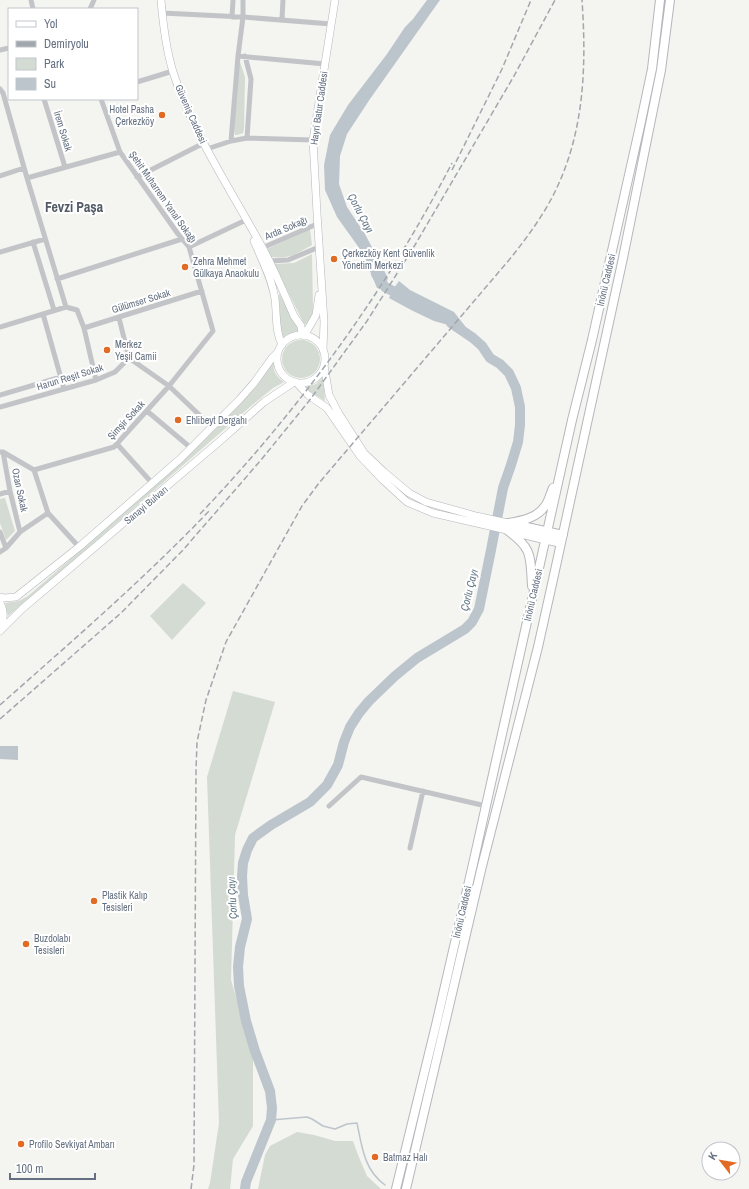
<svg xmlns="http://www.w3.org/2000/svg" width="749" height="1189" viewBox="0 0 749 1189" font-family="'Archivo Narrow',sans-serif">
  <rect width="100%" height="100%" fill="#f4f4f0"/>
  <!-- green -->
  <path fill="#d4dbd2" d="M238 62H240L245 77 244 129 243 133 237 135H235L234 128Z
    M310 229 312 245C294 255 291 259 270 257L267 249Z
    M312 254 313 311 312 318 306 324H304L274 264 294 263Z
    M279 293 299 330 286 335 280 339Z
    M282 359a19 19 0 1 1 38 0a19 19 0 1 1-38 0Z
    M274 360C272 371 276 376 284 382L273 388 251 406 96 541 8 616 5 603 19 601 28 596 133 505 183 460 257 386Z
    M323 377 325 401 304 388 316 384Z
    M5 498 15 531 6 540 0 523V499Z
    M183 583 206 603 172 640 150 616Z
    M233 691 275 702 235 835 231 980 253 1055V1126L233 1159 230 1189H208L210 1183 219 1123 207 777Z
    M297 1132 314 1135 335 1141H353L358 1155 367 1176 381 1189H258L265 1155 270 1146Z"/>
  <!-- water -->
  <path fill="#bdc5cc" d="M427 0H440L370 99 347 134 340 156 339 184 347 207 365 234 388 278 385 285 379 288H377L362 252 337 217 325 190 324 165 330 135 348 105 387 54 405 27 413 19Z
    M399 281 410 290 454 312 465 326 464 328 461 330 459 328 434 321 411 310 389 298 394 288Z
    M0 746H18V760L0 759Z"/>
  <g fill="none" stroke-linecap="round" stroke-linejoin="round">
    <!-- stream -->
    <path stroke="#bdc5cc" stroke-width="1.5" d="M271 1120 307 1117 312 1119 323 1126 335 1129 347 1124 357 1123C362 1147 364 1170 385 1185"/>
    <!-- river -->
    <path stroke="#bdc5cc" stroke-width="10" d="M376 274 385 287 404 297
      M245 1189 246 1182 271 1120 272 1108 270 1091 255 1051 246 1021 239 986 238 967 240 947 247 919 243 895 242 876 243 863 247 850 253 838 271 825 310 802 327 785 338 765 344 742 350 727 359 713 369 701 395 676 417 658 465 629 472 622 479 609 491 550 503 488 511 465 518 442 520 425V407L516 388 509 373 500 364 490 358 482 346 473 338 451 323"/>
    <!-- secondary casing -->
    <g stroke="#b4b7bc" stroke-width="8">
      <path id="secondary" d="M161 0C163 24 166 49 173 72 193 134 231 190 262 247 274 269 284 293 294 316L301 326 302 335
        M254 241C262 260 272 279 275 299 277 314 275 331 282 345
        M277 359a24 24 0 1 1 48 0a24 24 0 1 1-48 0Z
        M304 336 316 315 319 295
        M323 350 324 322 317 213 313 140 335 0
        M324 365 329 395 339 414 364 453 384 472 409 493 426 502 476 516 508 523
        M296 382 308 395 327 408 360 456 383 480 407 502 433 513 507 530
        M0 597 4 598 16 597 79 547 180 459 240 399 254 383 272 358 278 352
        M0 603C5 612 4 620 0 629
        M0 631 22 609 220 441 264 402 294 382"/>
    </g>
    <!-- primary casing -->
    <g stroke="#b5b7bc" stroke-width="10">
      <path id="primary" d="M508 523C522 521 537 518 545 506 549 501 550 494 553 488
        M513 524 563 535
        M507 530C533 549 530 555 532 586
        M510 531 561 543
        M396 1189 436 1025 473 864 572 420 592 340 640 126 652 69 660 0
        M406 1189 482 866 538 647 554 575 623 258 661 70 670 0"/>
    </g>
    <!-- street -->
    <path stroke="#c2c4c8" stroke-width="5" d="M31 0 33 9
      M90 9 94 0
      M162 13 243 17 331 24
      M232 17 233 0
      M282 19 283 0
      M0 50 9 48
      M238 56 325 64
      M245 56 251 79 247 138
      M137 82 173 71
      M0 89 3 93 27 178 66 307 77 310 84 328 96 380
      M44 99 65 167
      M231 141 238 56 243 17V0
      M207 149 231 141 247 138 313 140
      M0 176 24 168
      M137 177 204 143
      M27 178 120 152
      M33 242 54 310
      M189 247 246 220
      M262 248 317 224
      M0 252 45 239
      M269 261 288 260 319 247
      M57 279 182 239
      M43 314 64 389
      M119 318 129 358
      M0 327 66 307
      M84 328 202 291
      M0 395 61 377
      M0 407 96 380 115 372 129 358 169 386 212 427
      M147 411 191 448
      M117 444 152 483
      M0 452H3L34 470 114 447 169 386 213 331 189 247 178 234 120 152 101 99
      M3 452 10 491 20 532
      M34 470 48 513 79 547
      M0 494 10 491
      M0 532 6 548
      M0 552 6 548 20 532 48 513
      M329 806 361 777 486 806
      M410 848 423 791"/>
    <!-- secondary -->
    <use href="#secondary" stroke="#fff" stroke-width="7"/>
    <!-- primary -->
    <use href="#primary" stroke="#fff" stroke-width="8"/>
    <!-- rail -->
    <path stroke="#a2a6ad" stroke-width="1.5" stroke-dasharray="6 3" stroke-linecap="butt" d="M452 170 502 69 531 0
      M200 514C300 409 386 291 452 163
      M0 705C71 642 143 580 209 511
      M0 719 121 613 183 550 261 460 309 401 367 321 415 245 514 76 555 0
      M191 1189 194 1165 196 770 197 742 206 700 226 642 302 506 319 483 509 260C522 244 534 228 545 210 584 145 587 73 582 0"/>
  </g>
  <!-- markers -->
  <g fill="#e16a24" stroke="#fff" stroke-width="1.5">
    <circle cx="162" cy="115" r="4"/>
    <circle cx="334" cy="259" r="4"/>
    <circle cx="185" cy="267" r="4"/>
    <circle cx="107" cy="350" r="4"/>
    <circle cx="178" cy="420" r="4"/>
    <circle cx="94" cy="901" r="4"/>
    <circle cx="26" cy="944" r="4"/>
    <circle cx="21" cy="1144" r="4"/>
    <circle cx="375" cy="1157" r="4"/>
  </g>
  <g text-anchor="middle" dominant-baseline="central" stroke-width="4" stroke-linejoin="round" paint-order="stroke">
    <!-- street labels -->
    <g font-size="10" fill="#647081" stroke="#fff">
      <text transform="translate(319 108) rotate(-82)">Hayri Batur Caddesi</text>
      <text transform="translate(191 114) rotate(66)">Güveniş Caddesi</text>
      <text transform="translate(63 131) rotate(73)">İrem Sokak</text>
      <text transform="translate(163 197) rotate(55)">Şehit Muharrem Yanal Sokağı</text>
      <text transform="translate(286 228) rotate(-23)">Arda Sokağı</text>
      <text transform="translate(606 280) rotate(-77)">İnönü Caddesi</text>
      <text transform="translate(141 301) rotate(-17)">Gülümser Sokak</text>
      <text transform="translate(70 377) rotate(-17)">Harun Reşit Sokak</text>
      <text transform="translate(126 420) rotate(-47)">Şimşir Sokak</text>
      <text transform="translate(20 490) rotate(78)">Ozan Sokak</text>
      <text transform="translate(146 505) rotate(-40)">Sanayi Bulvarı</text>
      <text transform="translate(533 595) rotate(-77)">İnönü Caddesi</text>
      <text transform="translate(462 912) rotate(-77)">İnönü Caddesi</text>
    </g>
    <!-- poi labels -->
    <g font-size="10" fill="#647081" stroke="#fff" text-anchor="start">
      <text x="154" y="109" text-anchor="end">Hotel Pasha<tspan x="154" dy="12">Çerkezköy</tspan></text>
      <text x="342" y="253">Çerkezköy Kent Güvenlik<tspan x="342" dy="12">Yönetim Merkezi</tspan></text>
      <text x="193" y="261">Zehra Mehmet<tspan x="193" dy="12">Gülkaya Anaokulu</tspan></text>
      <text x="115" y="344">Merkez<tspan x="115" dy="12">Yeşil Camii</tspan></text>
      <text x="186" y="420">Ehlibeyt Dergahı</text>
      <text x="102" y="895">Plastik Kalıp<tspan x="102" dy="12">Tesisleri</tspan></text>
      <text x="34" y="938">Buzdolabı<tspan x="34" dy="12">Tesisleri</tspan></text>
      <text x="29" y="1144">Profilo Sevkiyat Ambarı</text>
      <text x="383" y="1157">Batmaz Halı</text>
    </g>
    <!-- water labels -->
    <g font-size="11" font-style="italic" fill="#647885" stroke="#fff">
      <text transform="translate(361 213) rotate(62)">Çorlu Çayı</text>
      <text transform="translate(469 590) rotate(-76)">Çorlu Çayı</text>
      <text transform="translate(232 898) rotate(-93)">Çorlu Çayı</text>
    </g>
    <!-- district labels -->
    <g font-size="14" font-weight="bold" fill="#515a66" stroke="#fff">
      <text x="74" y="207">Fevzi Paşa</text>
    </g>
  </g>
  <!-- legend -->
  <rect x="8" y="8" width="130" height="92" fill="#ffffff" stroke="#c1c6cd"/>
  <rect x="16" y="21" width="20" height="6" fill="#ffffff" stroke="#c1c6cd"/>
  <text x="44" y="28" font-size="12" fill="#647081">Yol</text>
  <rect x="16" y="41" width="20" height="6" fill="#a2a6ad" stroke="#c1c6cd"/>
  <text x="44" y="48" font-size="12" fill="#647081">Demiryolu</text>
  <rect x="16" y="58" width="20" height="12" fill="#d4dbd2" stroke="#c1c6cd"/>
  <text x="44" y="68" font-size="12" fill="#647081">Park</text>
  <rect x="16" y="78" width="20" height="12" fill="#bdc5cc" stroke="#c1c6cd"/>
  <text x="44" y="88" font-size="12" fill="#647081">Su</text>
  <!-- north arrow -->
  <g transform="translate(721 1161) rotate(301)"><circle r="19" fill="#ffffff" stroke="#c1c6cd"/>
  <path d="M0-3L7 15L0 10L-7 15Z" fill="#e16a24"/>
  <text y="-6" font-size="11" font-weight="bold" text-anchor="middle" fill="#647081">K</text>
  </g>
  <!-- scale -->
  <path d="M10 1173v6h85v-6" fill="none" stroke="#647081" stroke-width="2"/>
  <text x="16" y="1173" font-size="12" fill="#647081" stroke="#ffffff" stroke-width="3" paint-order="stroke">100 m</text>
</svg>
